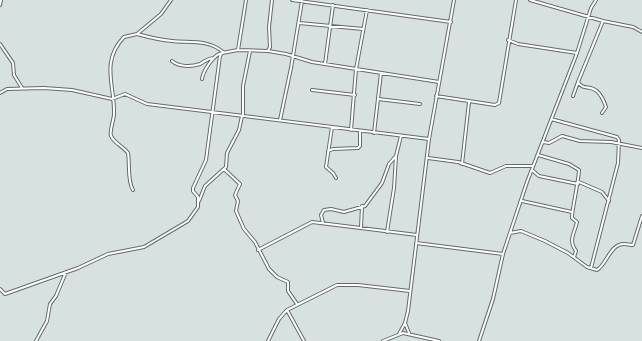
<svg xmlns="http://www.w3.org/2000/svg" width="642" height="341" viewBox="0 0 642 341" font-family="Manrope,sans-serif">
  <rect width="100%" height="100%" fill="#d8e1e2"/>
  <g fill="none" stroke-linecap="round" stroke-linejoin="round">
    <!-- street casing -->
    <g stroke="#636a6b" stroke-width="4">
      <path id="street" d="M292 0 451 22
        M530 0 603 21 633 27 642 32
        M0 5 1 0
        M299 23 363 29
        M137 34C148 37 160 40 172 41 189 43 208 39 223 52
        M508 40 518 44 577 53
        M0 44 13 63 14 75 22 88
        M238 50 246 0
        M268 51 286 54 312 62 439 82
        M172 61C179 67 191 67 200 64 206 61 207 58 214 58
        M325 64 333 5
        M202 79C203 71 214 54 222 53
        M312 90 355 95
        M0 93 7 89 44 88 72 90 112 99 125 94 147 104 429 139
        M436 96 495 105 499 103 516 0
        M573 96 578 82
        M378 99 420 104
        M602 113 606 107C596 78 585 94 578 82L603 21
        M243 116V86L250 51
        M551 119 617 137 619 140 618 163 591 268
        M280 120 291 68 302 1
        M332 127 326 167 333 173 336 178
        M351 130 356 69 367 10
        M374 133 381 73
        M543 142 549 143 562 136 580 141 611 142 642 148
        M328 151 333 149 358 148 360 146V131
        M538 155 569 164 579 170C579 179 571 215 572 218L577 222C574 235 568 240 576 251L574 257
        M428 158 458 162 490 173 506 166H533
        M462 164 469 102
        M224 169 240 184 235 195 238 201 236 211 244 229 255 242 269 269 277 277 288 282V291L297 304
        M532 170 539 176 578 184
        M579 182 602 192 609 201
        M133 190C127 180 130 165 128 153 124 147 114 143 111 136 109 129 115 119 114 111 114 84 101 61 124 37L137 34 161 14 171 0
        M199 201 205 186 226 167 227 153 239 130 242 116
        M522 201 572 212
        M323 223 321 215 324 210 331 209 344 212 365 206 382 183 389 164 396 156
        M361 228 362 206
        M387 232 394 188 396 156 401 136
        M510 233 521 231 545 241 568 253 587 267 597 270C607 264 610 244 624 244 627 244 630 245 633 245L642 216
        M416 243 503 254
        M258 250 312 222 417 235
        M0 289 5 294 78 268 108 254 144 247 188 221 198 207V197L193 191V188L206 160 220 56 222 53 238 50 268 51 270 47 269 27 272 0
        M287 310 304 341
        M405 323 409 333
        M399 334 405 323 408 311 429 139 454 0
        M36 341 47 321 50 304 56 296 66 272
        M268 341 279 319 287 310 337 285H358L410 291
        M383 341 403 333 439 341
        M479 341 493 299 503 254 527 182 577 53 591 8 596 0"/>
    </g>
    <!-- street -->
    <use href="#street" stroke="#fff" stroke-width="2"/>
  </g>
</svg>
